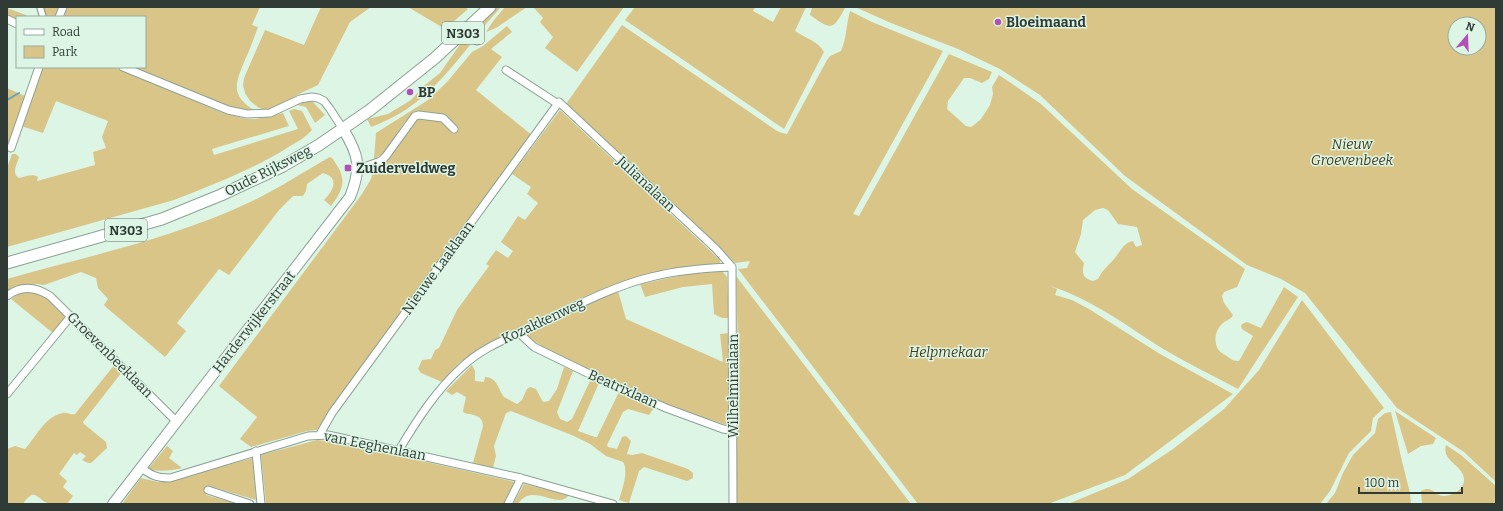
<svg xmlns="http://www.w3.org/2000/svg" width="1503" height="511" viewBox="0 0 1503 511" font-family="Bitter,serif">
  <rect width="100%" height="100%" fill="#dcf5e5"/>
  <!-- green -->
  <path fill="#dac589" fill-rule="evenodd" d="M42 7H60L55 17H45Z
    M67 7H260L252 25 258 27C254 38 250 49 245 60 235 84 230 95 255 111H241L226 108 130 67H145V17H62Z
    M321 7H371L350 22 318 85 301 93 268 111 259 108 250 101 245 93 243 85 244 78 265 30 304 45Z
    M408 7H464L468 9 445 29Z
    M495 7H501L478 33 473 30Z
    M505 7H527L496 28 486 32 494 20Z
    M537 7H624L577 72 545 48 553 37 540 22 543 18 534 8Z
    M635 7H755L753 11 773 22 781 7H806L795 31C804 37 819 42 824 52L784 129 625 20Z
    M812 7H844L845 8C833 31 831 30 810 15Z
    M855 7H1496V482L1464 452 1397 408 1305 293 1281 279 1247 265 1125 176 1040 95 1000 69 958 49 891 23ZM1455 24H1479V48H1455Z
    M7 8 26 15V17H17V20L7 16Z
    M850 11 872 22 943 51 853 214 859 216 949 54 992 72 989 79 982 83 970 78H964L948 101 947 109 966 126 971 127 974 125 981 119 990 105 993 94 992 87 999 75 1008 81 1041 104 1132 189 1245 269 1237 287 1224 292 1222 296 1224 303 1233 315C1231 320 1225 320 1221 325 1214 332 1213 347 1222 353 1228 356 1232 362 1239 361L1253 336 1242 329 1241 326 1242 324 1247 322 1261 328 1284 287 1298 297 1238 389C1214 376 1189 364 1165 350 1128 327 1092 299 1050 286L1057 289 1055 295 1072 300 1089 309 1160 354 1233 394 1125 475 1048 504H918L738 269 747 268 750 261 735 263 566 104 622 25 777 131 782 133 787 134 827 60 830 56 841 51C847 37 846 25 850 11ZM1103 208 1108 210 1118 224 1137 227 1142 245 1136 247 1133 241C1123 243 1121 251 1114 259 1107 267 1104 268 1098 279L1093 281C1082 278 1082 273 1084 263L1078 256 1075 252 1081 234 1083 220 1095 210Z
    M507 26 512 32 491 49 502 57 476 90 533 136 317 430 307 431 251 447 240 439 257 417 219 386 362 194 371 179 374 167 388 159 415 120 419 118 439 120 452 133 456 128 444 117 412 115C396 127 393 150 374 159L376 133 428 100 447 82 472 52 483 46Z
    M461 43 470 45C441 81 416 111 371 127L367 119 388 114 411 100 425 85 440 73Z
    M42 67H114L223 113 246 119H256L283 113 289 126 212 149 214 155 298 129 289 111 294 109 302 111 312 130C305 138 295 143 287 148 252 170 212 185 174 200L7 247V168L12 154H16L19 157C17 165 11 173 19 178 25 177 33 173 38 177L37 181 95 165 93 152 106 148 102 137 108 121 56 101 43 133 21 126Z
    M7 88 25 96 7 150Z
    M307 101 313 102 325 115 315 123 306 107 297 105Z
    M560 110 720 260V264L669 269 654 273 628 281 579 299 488 343 459 363 442 382 421 373 418 369 422 360 431 359 435 350 439 348 457 310 489 266 486 264 496 250 508 258 513 251 501 242 518 216 525 220 538 203 527 194 531 187 512 174Z
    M330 157C334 159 335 163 338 167 347 182 341 193 331 206L324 200C332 192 341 178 323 173L307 184 306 191 303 196H293L279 210 229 275 219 269 177 323 186 331 165 357 107 308 104 305 108 299 98 288 96 278 81 272 44 285 37 284 20 287 7 293V279C88 256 171 239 248 203 275 191 303 172 330 157Z
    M717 271 723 272 727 277 729 318H722L714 314 712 284 683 287 645 297 640 284 694 273Z
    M736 276 911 504H736L738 348Z
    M23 291 38 292 48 298 66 314 64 319 53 333 11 299Z
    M618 291 626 319 723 362 720 334 729 333 730 426 677 409 610 380 541 346 525 334 592 302Z
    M1302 300 1384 408 1373 418 1371 431 1349 453 1330 491 1320 504H1068L1128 479 1173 449 1224 409 1259 370Z
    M115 364 122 372 83 422 84 424 106 442 107 448 91 463H88L82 460 86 456 80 452 77 455 74 453 59 474 67 481 63 487 73 496 67 504C62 504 55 505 50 504 37 501 36 485 23 504H7V449L15 446 25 449C36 437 45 416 63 413 67 412 70 415 75 414Z
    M472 365 475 371V381L484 382 485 377C497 377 498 389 504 397L517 404 522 400 527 389 530 387 536 389 543 402 549 401 557 389 564 367 573 371 557 412 560 419 567 422 572 419 591 379 599 383 578 431 595 437H597L619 392 654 408 649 415 628 409 623 412 607 445 608 447 617 449 622 437 626 436 631 441 627 454 632 455 642 453 688 469 693 473V478L687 481 644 467 639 471 629 503 619 500C622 490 629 471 623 462L606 456 590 444 574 436 511 411 506 413 494 446 496 456 493 468 473 463 483 426C483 415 473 415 464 413L463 411 466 397 457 392 452 395 446 391Z
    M1395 411 1436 438 1433 444 1421 446 1408 454Z
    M1391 412 1401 457 1410 493 1411 504H1326L1335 493 1343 473 1353 455 1375 433 1378 419 1385 413Z
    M317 440 342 443 515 482 504 504H266L261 455Z
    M1446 445 1461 455 1496 486V504H1422L1421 491C1433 485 1433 495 1443 496 1452 496 1463 490 1464 481 1465 465 1441 462 1446 445Z
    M167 446 173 451 169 458 182 468C170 471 160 472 148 469Z
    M253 458 256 500 209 486 206 495 238 504H122L141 478 158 482 167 481Z
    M524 484 569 495C559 511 532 481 518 504H513Z"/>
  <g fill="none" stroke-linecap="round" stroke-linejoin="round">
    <!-- stream -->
    <path stroke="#63a3b9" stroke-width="2" d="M7 100 19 93"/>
    <!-- pedestrian casing -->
    <g stroke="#8ba294" stroke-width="8">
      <path id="pedestrian" d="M40 7 43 17"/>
    </g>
    <!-- minor casing -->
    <g stroke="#8ba294" stroke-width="9">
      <path id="minor" d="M59 17 63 7
        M7 19 17 24
        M464 32 477 41
        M123 67 228 110 247 114 270 113 300 99 312 97 318 98 324 101 330 109 343 129
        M506 70 558 104
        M11 148 39 67
        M358 169 381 161 386 156 415 116 419 115 443 118 454 129
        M732 267 733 504
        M7 296C21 285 36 287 50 296L177 422
        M519 333 534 347 608 383 666 408 723 429 734 431
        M7 394 71 316
        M320 434 332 413 559 102 716 249 732 267
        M399 450C417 420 436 390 463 366 483 347 509 338 534 326 572 308 610 287 651 277 678 270 705 268 732 267
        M256 451 261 504
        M140 467C151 475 156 478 170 478L308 436 328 435 521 478 613 504
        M208 490 250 504
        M508 504 521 478"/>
    </g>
    <!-- secondary casing -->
    <g stroke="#8ba294" stroke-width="12">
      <path id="secondary" d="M113 504 350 197C362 167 359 155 343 129"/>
    </g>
    <!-- primary casing -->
    <g stroke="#8ba294" stroke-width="13">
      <path id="primary" d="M7 263 162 219 221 195 283 166 319 145 370 110 435 58 490 7"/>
    </g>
    <!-- pedestrian -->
    <use href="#pedestrian" stroke="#fff" stroke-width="5.5"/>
    <!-- minor -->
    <use href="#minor" stroke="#fff" stroke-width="7"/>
    <!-- secondary -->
    <use href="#secondary" stroke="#fff" stroke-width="10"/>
    <!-- primary -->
    <use href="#primary" stroke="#fff" stroke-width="11"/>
  </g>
  <!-- markers -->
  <g fill="#b150b8" stroke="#dcf5e5" stroke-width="1.5">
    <circle cx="998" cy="22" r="4"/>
    <circle cx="410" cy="92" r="4"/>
    <rect x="344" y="164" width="8" height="8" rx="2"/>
  </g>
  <g text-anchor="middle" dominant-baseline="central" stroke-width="3" stroke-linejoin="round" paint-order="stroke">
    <!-- shield labels -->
    <g fill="#dcf5e5" stroke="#64736a" stroke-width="1">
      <rect x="442" y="22" width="42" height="22" rx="3"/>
      <rect x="105" y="219" width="42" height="22" rx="3"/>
    </g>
    <g font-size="13" font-weight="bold" fill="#313b35">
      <text x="463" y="33">N303</text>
      <text x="126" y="230">N303</text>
    </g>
    <!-- poi labels -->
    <g font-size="14" font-weight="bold" fill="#313b35" stroke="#dcf5e5" text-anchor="start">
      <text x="1006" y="22">Bloeimaand</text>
      <text x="418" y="92">BP</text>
      <text x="356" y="168">Zuiderveldweg</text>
    </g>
    <!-- park labels -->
    <g font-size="14" font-style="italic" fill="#473c1b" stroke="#dcf5e5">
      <text x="1352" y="144">Nieuw<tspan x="1352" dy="16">Groevenbeek</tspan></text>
      <text x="948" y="352">Helpmekaar</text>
    </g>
    <!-- street labels -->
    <g font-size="14" fill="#313b35" stroke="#dcf5e5">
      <text transform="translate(268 171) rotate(-27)">Oude Rijksweg</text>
      <text transform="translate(646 184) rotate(43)">Julianalaan</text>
      <text transform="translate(438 268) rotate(-54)">Nieuwe Laaklaan</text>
      <text transform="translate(543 321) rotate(-25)">Kozakkenweg</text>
      <text transform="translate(254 322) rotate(-52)">Harderwijkerstraat</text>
      <text transform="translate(110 355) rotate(45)">Groevenbeeklaan</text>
      <text transform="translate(733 386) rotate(-90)">Wilhelminalaan</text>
      <text transform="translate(623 389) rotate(24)">Beatrixlaan</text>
      <text transform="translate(375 446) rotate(11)">van Eeghenlaan</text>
    </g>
  </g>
  <!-- border -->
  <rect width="1503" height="511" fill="none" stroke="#313b35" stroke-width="16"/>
  <!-- legend -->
  <rect x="16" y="16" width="130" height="52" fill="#dcf5e5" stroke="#98ab9f"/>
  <rect x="24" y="29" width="20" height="6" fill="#ffffff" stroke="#98ab9f"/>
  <text x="52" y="36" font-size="12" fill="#313b35">Road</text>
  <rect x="24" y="46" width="20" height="12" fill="#dac589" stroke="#98ab9f"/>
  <text x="52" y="56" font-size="12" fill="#313b35">Park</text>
  <!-- north arrow -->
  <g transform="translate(1467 36) rotate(19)"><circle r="19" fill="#dcf5e5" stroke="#98ab9f"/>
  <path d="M0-3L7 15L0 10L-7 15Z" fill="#b150b8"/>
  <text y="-6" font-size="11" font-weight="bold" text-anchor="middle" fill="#313b35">N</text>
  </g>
  <!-- scale -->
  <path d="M1359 487v6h103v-6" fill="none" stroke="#313b35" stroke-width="2"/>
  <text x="1365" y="487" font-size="12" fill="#313b35" stroke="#dcf5e5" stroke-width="3" paint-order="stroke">100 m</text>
</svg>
